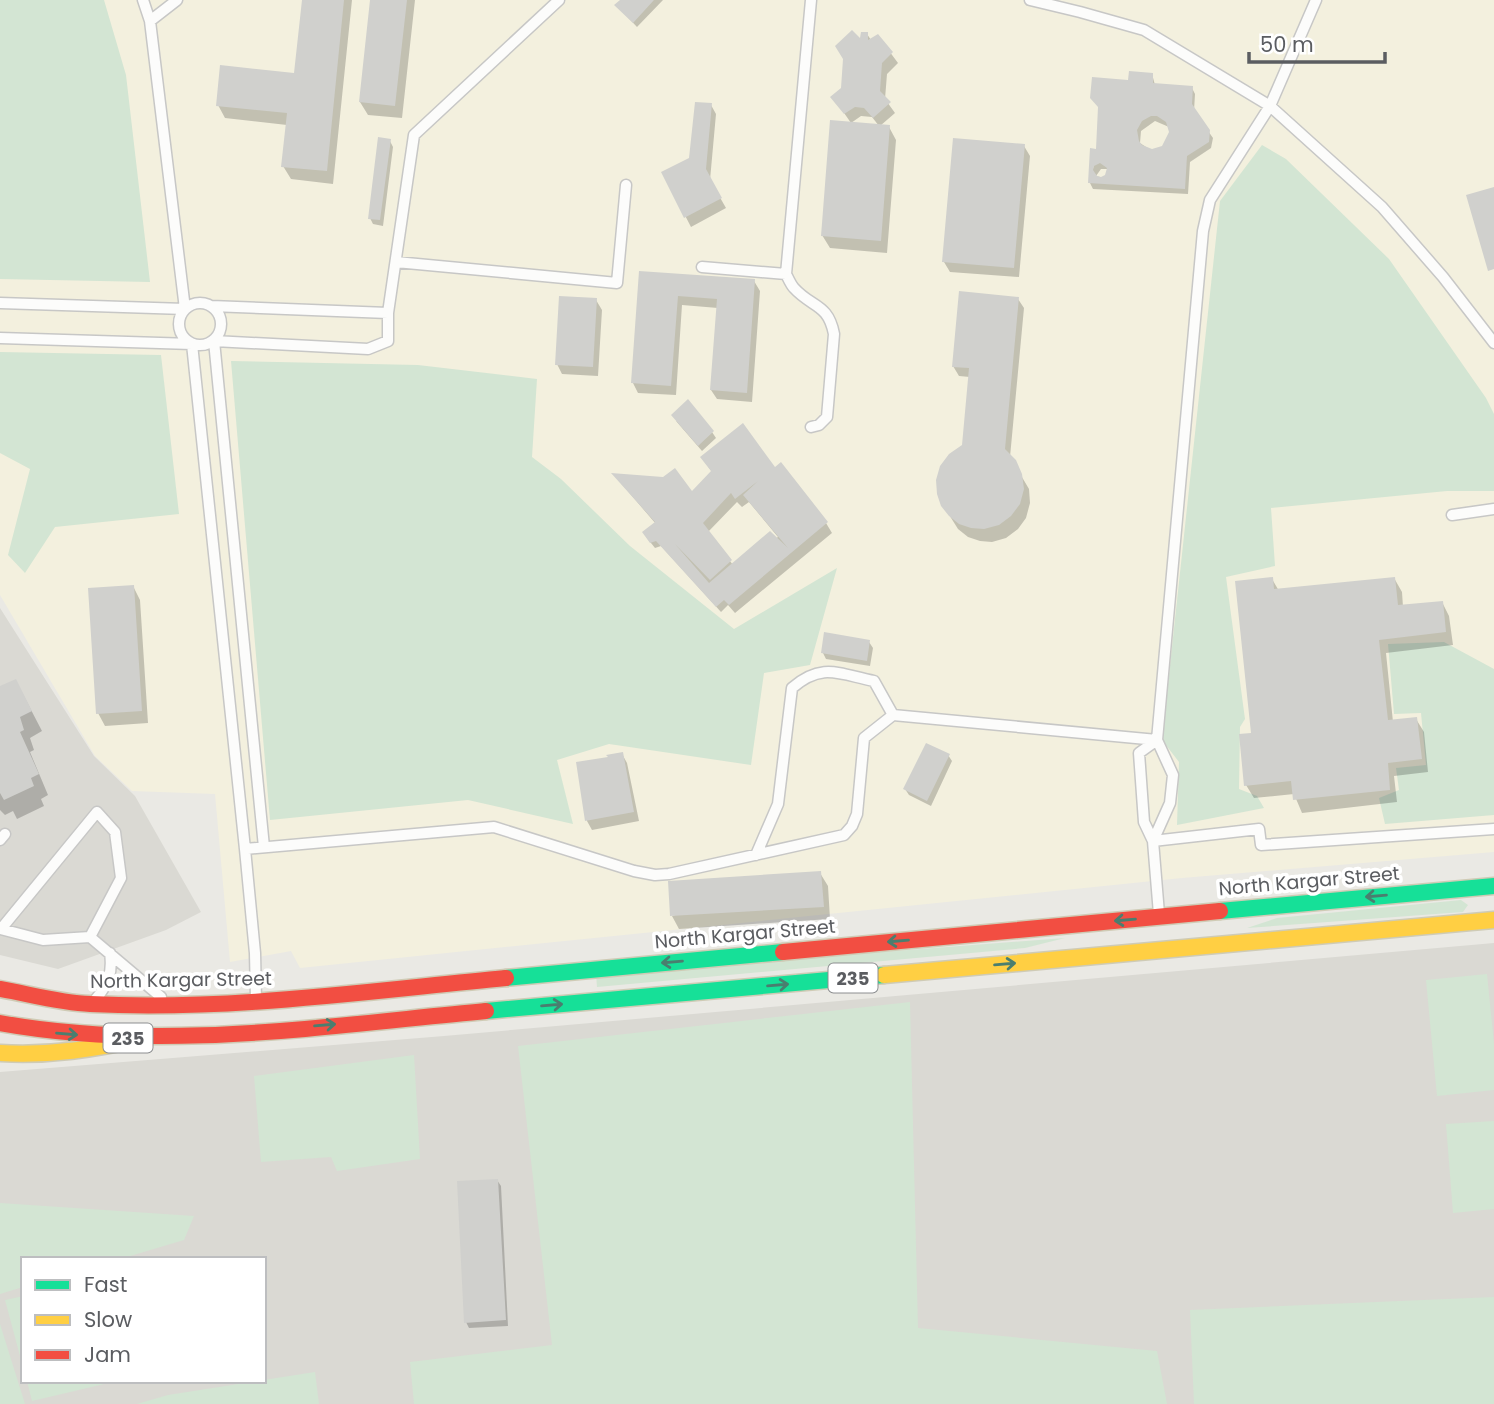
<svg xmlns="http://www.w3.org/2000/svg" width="1494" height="1404" viewBox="0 0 1494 1404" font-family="Poppins,sans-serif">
  <rect width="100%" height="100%" fill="#eae9e4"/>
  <!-- commercial -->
  <path fill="#f3f0de" d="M0 0H1494V852L1182 878 300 968 291 951 230 962 215 794 132 791 95 756 0 595Z"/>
  <!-- education -->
  <path fill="#dad9d3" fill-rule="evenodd" d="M0 608 94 756 135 796 201 912 166 930 58 969 0 955Z
    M1494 943V1404H0V1072L444 1036ZM23 1259H264V1381H23Z"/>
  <!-- green -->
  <path fill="#d3e5d3" d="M0 0H104L126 75 150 282 0 279Z
    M1262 145 1286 159 1389 259 1486 398 1494 414V491H1447L1271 508 1275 566 1226 577 1245 719 1240 727 1239 789 1257 796 1264 808 1177 825 1179 762 1162 740 1220 201Z
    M0 352 161 355 179 514 55 527 25 573 8 555 30 469 0 453Z
    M231 361 418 365 537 379 532 457 561 479 630 546 734 629 837 568 810 665 764 673 751 765 609 744 557 760 573 824 468 800 270 820Z
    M1444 642 1494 669V815L1385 824 1379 798 1399 790 1396 768 1426 765 1421 713 1394 714 1388 644Z
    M1461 900 1468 905 1463 912 1247 928 1277 918Z
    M1065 938 1025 948 597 987 596 974Z
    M1487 974 1494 1044V1090L1437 1096 1426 980Z
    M910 1002 918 1328 1157 1351 1167 1404H414L410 1362 552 1345 518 1046Z
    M414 1055 420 1159 337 1171 331 1157 261 1162 254 1076Z
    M1494 1121V1209L1453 1213 1446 1124Z
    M0 1203 194 1216 184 1240 120 1259H23V1287L0 1294Z
    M23 1296V1367L5 1300Z
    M1494 1297V1404H1194L1190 1310Z
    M0 1324 25 1404H0Z
    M315 1372 319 1404H137L168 1395Z
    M27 1381H117L32 1401Z"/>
  <!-- shadow -->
  <path fill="#0003" fill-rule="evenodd" d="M303 0H352L333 184 291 179 283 166 287 125 225 118 218 105 295 75Z
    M372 0H415L402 118 368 115 360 102Z
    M622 0H663L637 27 617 6Z
    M867 34 871 40 878 36 898 63 887 74 885 99 895 113 880 126 889 127 896 140 887 253 830 248 822 235 879 126 872 117 861 116 851 123 833 97 843 88Z
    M1152 74 1155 85 1192 88 1195 94 1194 111 1213 138 1211 148 1190 162 1188 194 1093 189 1090 183 1097 150 1130 82ZM1155 121 1169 127 1171 132 1164 147 1152 151 1140 143 1141 131ZM1101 169H1109L1104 178 1096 176Z
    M711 105 716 114 710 180 726 208 691 227 663 173 691 159Z
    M390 141 393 147 383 226 373 224 370 218Z
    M1024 146 1030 156 1019 277 950 272 944 262Z
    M640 273 754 281 760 291 752 402 717 399 711 390 718 308 682 305 676 395 638 393 633 383Z
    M1018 299 1024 308 1010 457 1029 489 1030 503 1026 518 1018 529 1006 538 992 542 980 541 968 537 958 529 943 505 964 446 970 377 959 376 953 366Z
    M596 300 602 310 598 376 562 374 557 364Z
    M676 421 712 432 716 438 702 451Z
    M702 458 775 470 826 523 832 533 735 613 728 605 721 612 661 546 655 548 647 538 656 524 614 475 692 493 712 472ZM737 502 742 507 749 502 778 537 733 565 708 532Z
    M1394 578 1402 592 1403 607 1442 602 1449 616 1453 645 1386 653 1393 722 1416 719 1424 732 1428 772 1394 776 1397 802 1302 813 1294 794 1254 798 1246 785 1272 579 1279 591Z
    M133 586 140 600 148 723 105 726 98 713Z
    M869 642 873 648 870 666 826 659 823 653Z
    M16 681 42 731 30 738 34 750 30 752 48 795 41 799 44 806 17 819 13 811 5 815 0 810V688Z
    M622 754 627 763 639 821 592 830 587 821 578 764 610 759Z
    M948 755 952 761 931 806 909 795 905 789Z
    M820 873 828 886 830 919 679 929 672 916Z
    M497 1180 501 1186 508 1326 469 1328 466 1322Z"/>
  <!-- building -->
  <path fill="#d0d0cd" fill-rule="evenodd" d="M302 0H344L327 171 281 167 287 113 216 106 220 65 294 73Z
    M370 0H407L395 106 359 102Z
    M620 0H654L633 23 614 5Z
    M852 30 860 38 861 32H868V40L878 34 893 52 882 63 880 91 891 102 873 118 864 108 855 107 844 114 830 97 841 88 843 59 835 46Z
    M1129 71 1153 73V83L1193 86 1192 104 1210 130 1209 142 1187 156 1185 189 1088 183 1090 148 1096 149 1098 107 1090 98 1092 77 1128 80ZM1151 116H1157L1166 122 1169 132 1162 146 1152 149 1142 145 1139 141 1137 130 1142 121ZM1100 163 1107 168 1105 175 1101 177 1097 176 1093 170 1094 166Z
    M695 102 712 103 706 169 722 198 684 218 661 172 689 158Z
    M830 120 890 125 881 241 821 236Z
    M378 137 391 139 380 220 368 219Z
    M953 138 1025 144 1014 268 942 262Z
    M1494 187V269L1488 271 1466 195Z
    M639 271 755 279 747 393 710 390 717 299 678 296 671 386 631 383Z
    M959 291 1019 297 1005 449 1016 460 1022 474 1024 489 1020 504 1011 516 999 525 984 529 971 528 959 524 949 516 941 506 937 494 936 480 940 466 949 454 962 445 969 368 952 367Z
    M559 296 597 298 593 367 555 365Z
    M688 399 714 431 698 446 671 415Z
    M743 423 775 467 781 462 828 522 729 605 724 600 716 607 656 541 650 543 642 532 655 522 611 473 663 477 675 468 692 491 711 471 700 457ZM758 481 743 495 788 548 770 531 709 583 675 544 710 580 732 560 703 523 731 493 735 499Z
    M1273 577 1274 589 1395 577 1398 605 1443 601 1446 632 1379 640 1388 720 1417 717 1422 759 1388 763 1390 790 1293 800 1291 781 1244 786 1239 734 1251 733 1235 581Z
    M134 585 142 711 96 714 88 588Z
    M824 632 870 640 867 661 821 653Z
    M16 679 32 711 20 717 24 730 20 732 39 774 31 778 34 786 4 800 0 793V686Z
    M926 743 950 754 927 801 903 789Z
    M623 752 634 812 585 821 576 762 608 757 606 755Z
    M821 871 824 907 670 916 668 881Z
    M498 1179 506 1320 464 1323 457 1181Z"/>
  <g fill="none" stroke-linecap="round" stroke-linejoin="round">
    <!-- lane casing -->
    <g stroke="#c7c7c6" stroke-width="13">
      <path id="lane" d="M1030 0 1080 12 1144 30 1270 106 1382 207 1443 277 1494 343
        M150 21 177 0
        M396 262 617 283 626 185
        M702 267 786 274
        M179 324a21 21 0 1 1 42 0a21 21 0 1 1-42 0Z
        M0 303 185 309 150 21 143 0
        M211 306 388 313
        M0 338 192 344 245 849 255 953 256 999
        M811 427 819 425 827 417 834 334C828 303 812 308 794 288 791 285 788 278 786 274L811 0
        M1452 515 1494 509
        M0 840 5 834
        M1153 841 1259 829 1261 845 1494 829
        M1153 841 1170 803 1173 775 1157 740 1139 753 1144 822 1153 841 1159 914
        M264 847 214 341 368 349 388 341V313L414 135 559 0
        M245 849 494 827 634 871 655 875 669 874 844 835 852 826 857 814 864 738 893 715 1157 740 1203 231 1210 200 1270 106 1316 0
        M756 855 778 804 792 688C822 662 839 674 874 681L893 715
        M90 937 43 940 1 929 97 812 115 832 121 878 90 937 161 997
        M95 1000C108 985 113 972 110 953"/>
    </g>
    <!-- fast casing -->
    <g stroke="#cfcbb5" stroke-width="19">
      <path id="fast" d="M1220 911 1494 886
        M506 978 783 952
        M486 1011 884 975"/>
    </g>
    <!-- slow casing -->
    <g stroke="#cfcbb5" stroke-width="19">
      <path id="slow" d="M884 975 1494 920
        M0 1053C49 1056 95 1049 143 1038"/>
    </g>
    <!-- jam casing -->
    <g stroke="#cfcbb5" stroke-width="19">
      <path id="jam" d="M783 952 1220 911
        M0 989C29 994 60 1003 90 1004 228 1011 368 991 506 978
        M0 1023C160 1052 325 1026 486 1011"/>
    </g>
    <!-- lane -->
    <use href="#lane" stroke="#fcfcfb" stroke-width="10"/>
    <!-- fast -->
    <use href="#fast" stroke="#16e098" stroke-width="16"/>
    <!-- slow -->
    <use href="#slow" stroke="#ffcf43" stroke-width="16"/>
    <!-- jam -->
    <use href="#jam" stroke="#f24e42" stroke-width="16"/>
  </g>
  <!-- one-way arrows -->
  <defs><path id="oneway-shaft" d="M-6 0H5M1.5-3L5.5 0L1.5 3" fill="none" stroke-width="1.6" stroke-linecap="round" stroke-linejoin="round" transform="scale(1.75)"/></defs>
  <g stroke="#4a7e6f">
    <use href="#oneway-shaft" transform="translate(1376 896) rotate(175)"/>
    <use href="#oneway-shaft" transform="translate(1125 920) rotate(175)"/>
    <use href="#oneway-shaft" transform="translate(898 941) rotate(175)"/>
    <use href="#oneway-shaft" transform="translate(672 962) rotate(175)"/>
    <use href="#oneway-shaft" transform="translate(1005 964) rotate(-5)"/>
    <use href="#oneway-shaft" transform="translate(778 985) rotate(-5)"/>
    <use href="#oneway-shaft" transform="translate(552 1005) rotate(-5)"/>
    <use href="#oneway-shaft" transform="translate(325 1025) rotate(-5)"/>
    <use href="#oneway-shaft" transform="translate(67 1034) rotate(5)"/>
  </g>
  <g text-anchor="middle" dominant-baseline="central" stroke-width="7" stroke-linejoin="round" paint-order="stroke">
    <!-- shield labels -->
    <g fill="#fff" stroke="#8c8e90" stroke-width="2">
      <rect x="828.5" y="963.5" width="49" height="29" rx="5"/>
      <rect x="103.5" y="1023.5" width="49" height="29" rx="5"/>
    </g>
    <g font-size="18" font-weight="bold" fill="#5b5d61">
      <text x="853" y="978">235</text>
      <text x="128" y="1038">235</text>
    </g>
    <!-- street labels -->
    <g font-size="19" fill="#5b5d61" stroke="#fff">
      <text transform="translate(1309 881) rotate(-5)">North Kargar Street</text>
      <text transform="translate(745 934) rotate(-5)">North Kargar Street</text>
      <text transform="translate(181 980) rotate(-1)">North Kargar Street</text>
    </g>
  </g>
  <!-- legend -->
  <rect x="21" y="1257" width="245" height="126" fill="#ffffff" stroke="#bdbec0" stroke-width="2"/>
  <rect x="35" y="1280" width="35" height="10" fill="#16e098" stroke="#bdbec0" stroke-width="2"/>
  <text x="84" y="1292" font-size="21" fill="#5b5d61">Fast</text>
  <rect x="35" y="1315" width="35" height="10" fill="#ffcf43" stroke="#bdbec0" stroke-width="2"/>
  <text x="84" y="1327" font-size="21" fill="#5b5d61">Slow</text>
  <rect x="35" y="1350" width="35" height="10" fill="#f24e42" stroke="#bdbec0" stroke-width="2"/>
  <text x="84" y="1362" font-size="21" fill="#5b5d61">Jam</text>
  <!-- scale -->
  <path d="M1249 52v10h136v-10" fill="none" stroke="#5b5d61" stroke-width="3.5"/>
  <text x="1260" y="52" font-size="21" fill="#5b5d61" stroke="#ffffff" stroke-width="5" paint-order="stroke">50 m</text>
</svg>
